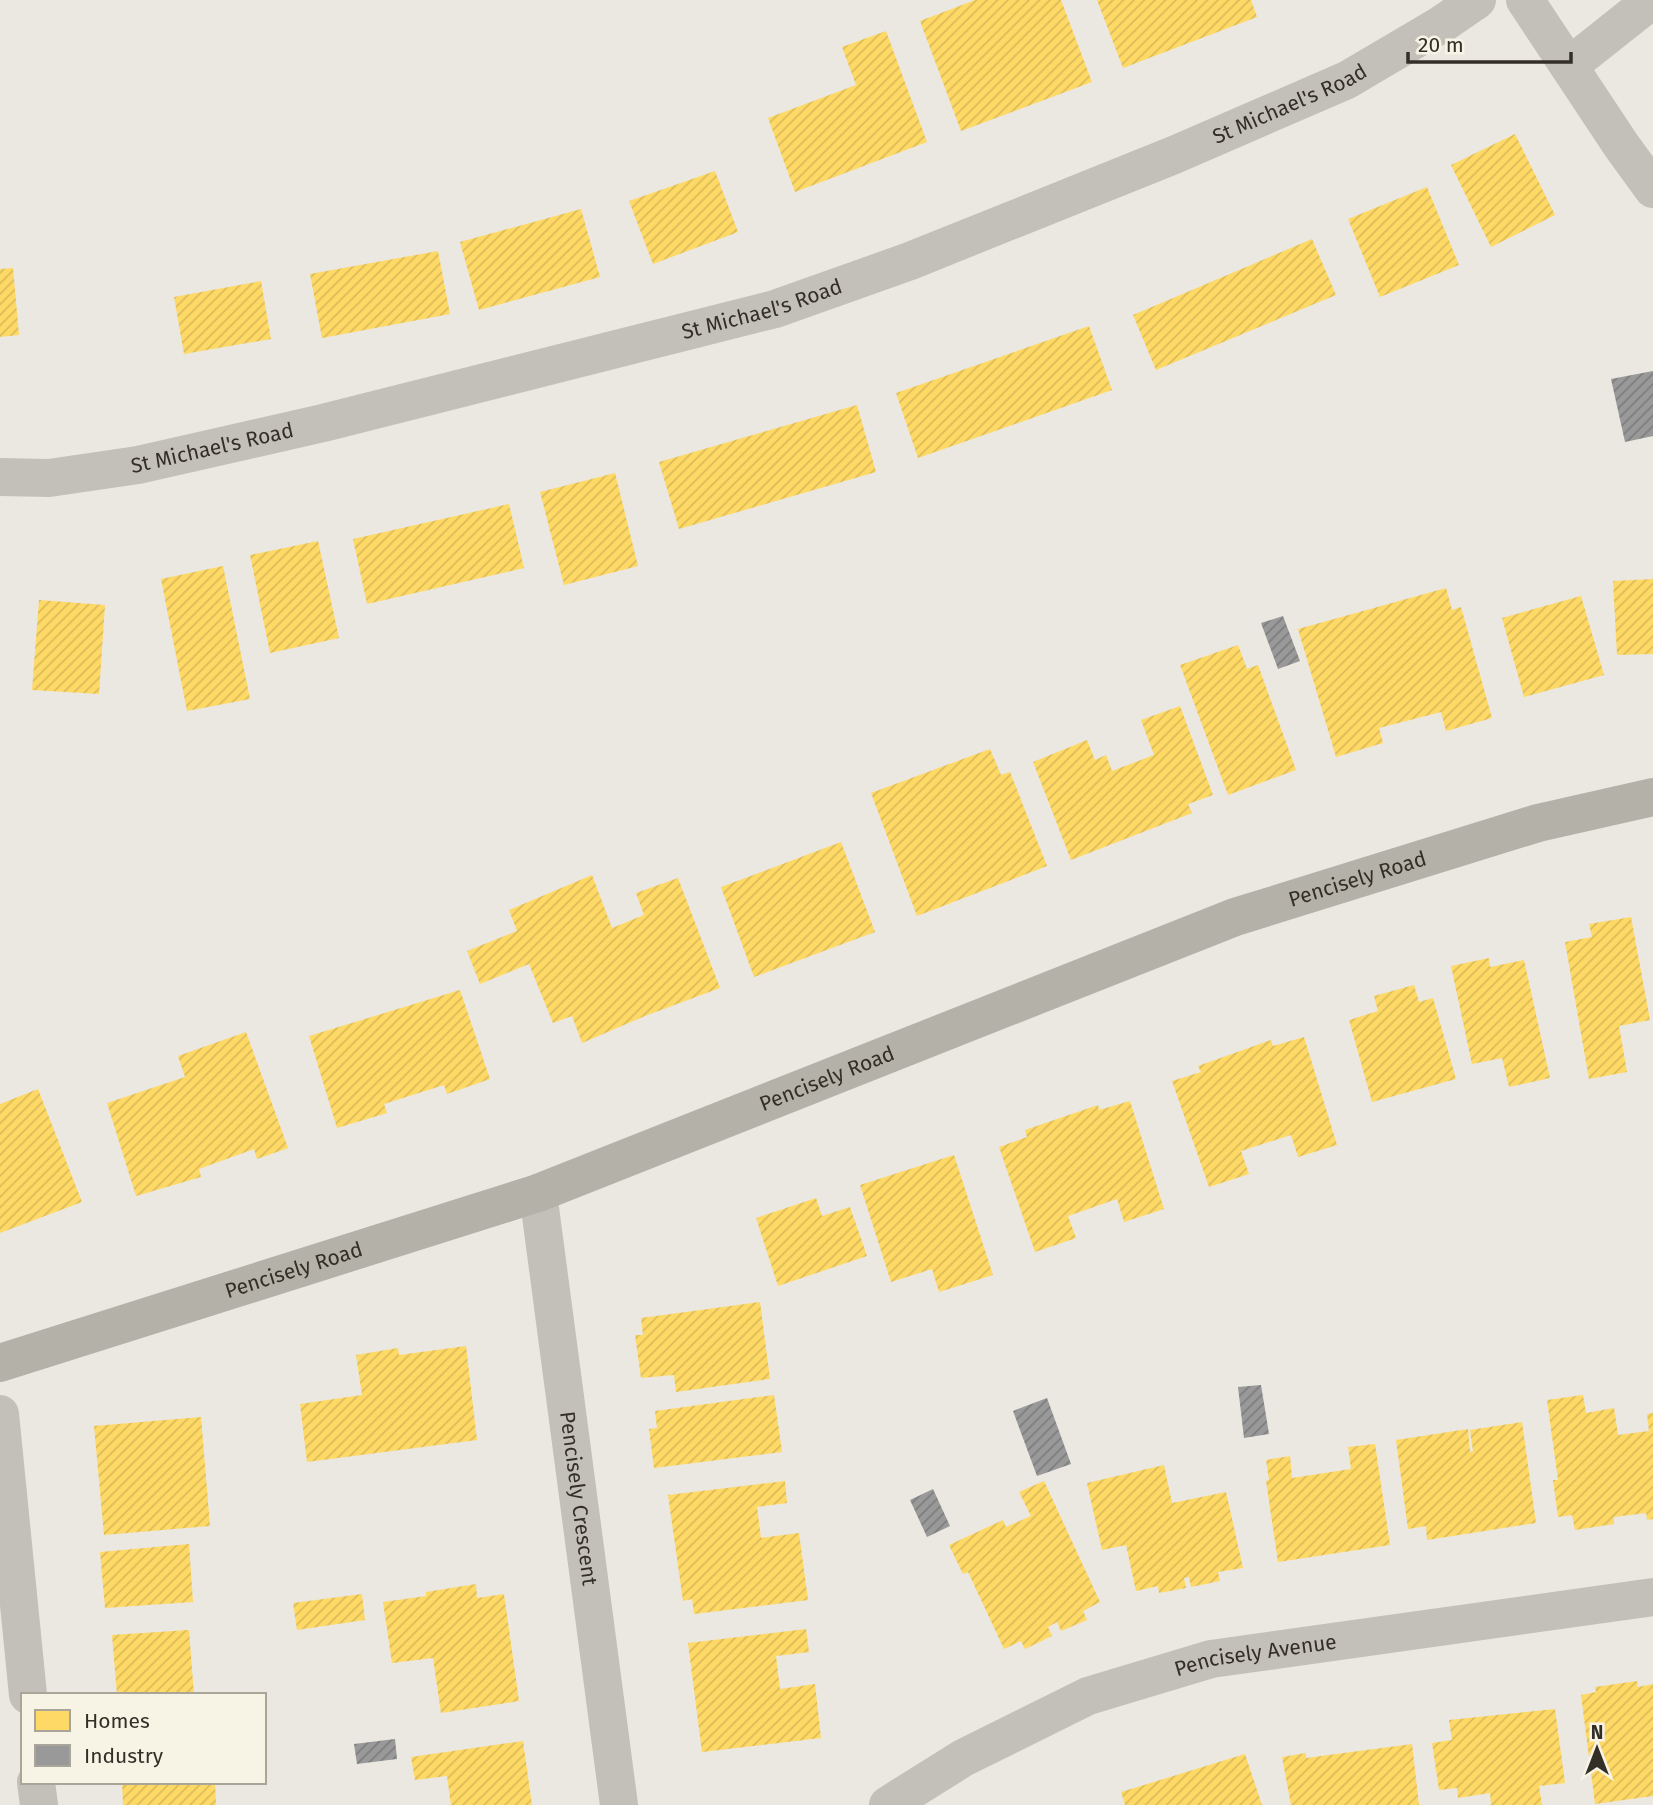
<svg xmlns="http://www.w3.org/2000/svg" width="1653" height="1805" viewBox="0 0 1653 1805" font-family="'Fira Sans',sans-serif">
  <defs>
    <pattern id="homes-hatch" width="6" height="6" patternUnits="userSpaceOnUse" patternTransform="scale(1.75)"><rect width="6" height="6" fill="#ffd966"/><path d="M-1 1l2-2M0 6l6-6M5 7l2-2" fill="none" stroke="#dbbb58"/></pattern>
    <pattern id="industry-hatch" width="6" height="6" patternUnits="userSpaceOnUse" patternTransform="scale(1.75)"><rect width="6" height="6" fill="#999"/><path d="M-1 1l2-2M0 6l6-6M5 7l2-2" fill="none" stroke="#7d7d7d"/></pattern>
  </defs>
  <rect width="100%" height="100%" fill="#eae8e0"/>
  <!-- homes -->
  <path fill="url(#homes-hatch)" d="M975 0H1061L1092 82 961 131 920 21Z
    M1097 0H1251L1257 17 1123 68Z
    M886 31 927 142 795 192 768 118 856 85 842 47Z
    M1515 134 1555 215 1491 247 1451 165Z
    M715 171 738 232 653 264 629 201Z
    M1427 187 1459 265 1380 297 1348 219Z
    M581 209 600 277 479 310 460 242Z
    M1312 239 1336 295 1156 370 1133 315Z
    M438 251 450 314 322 338 310 274Z
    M13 268 19 335 0 337V269Z
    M261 281 271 339 184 354 174 297Z
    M1089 326 1112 390 918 458 896 393Z
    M857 405 876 472 679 529 659 462Z
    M615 473 638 566 564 585 540 492Z
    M509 504 524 568 367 604 353 539Z
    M318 541 339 638 270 653 250 555Z
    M223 566 250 699 187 711 161 579Z
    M1653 579V654L1617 655 1613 581Z
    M1446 588 1452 610 1461 607 1492 718 1446 731 1441 712 1379 728 1383 743 1336 757 1298 629Z
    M1581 596 1604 675 1524 697 1502 618Z
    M39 600 105 605 99 694 32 690Z
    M1238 645 1247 669 1258 665 1296 770 1228 795 1180 665Z
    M1180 706 1213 795 1188 804 1192 813 1071 860 1033 762 1087 740 1095 760 1106 755 1112 771 1154 755 1141 720Z
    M990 749 1001 775 1010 772 1047 866 917 916 871 793Z
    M841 842 875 932 754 977 721 887Z
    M592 875 612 928 644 915 636 893 678 878 720 988 645 1016 582 1043 572 1016 553 1023 529 964 480 984 467 951 517 931 509 910Z
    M1631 917 1650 1020 1619 1026 1627 1072 1589 1079 1565 942 1592 937 1589 924Z
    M1489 958 1490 967 1524 960 1550 1078 1509 1087 1502 1058 1472 1064 1451 966Z
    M1414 985 1419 1002 1433 998 1456 1079 1372 1102 1349 1020 1378 1011 1374 996Z
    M460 990 490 1079 447 1094 444 1085 384 1104 387 1113 337 1128 309 1036Z
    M246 1032 288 1148 257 1159 254 1149 199 1169 201 1177 136 1196 107 1103 185 1077 178 1056Z
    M1304 1037 1337 1145 1298 1157 1291 1135 1241 1151 1249 1174 1209 1187 1172 1081 1201 1072 1198 1066 1271 1040 1273 1046Z
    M38 1089 82 1202 0 1233V1104Z
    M1130 1101 1164 1209 1124 1222 1117 1199 1068 1216 1076 1238 1035 1252 999 1147 1027 1137 1025 1130 1098 1105 1099 1110Z
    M954 1155 993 1275 939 1292 932 1269 891 1282 860 1185Z
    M816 1198 822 1216 850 1207 867 1256 778 1286 756 1218Z
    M760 1302 770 1379 676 1392 674 1375 641 1378 635 1335H643L641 1318Z
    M466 1346 477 1440 307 1462 300 1404 362 1395 356 1355 398 1348 399 1355Z
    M774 1395 782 1452 654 1468 649 1429 657 1428 655 1411Z
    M1583 1395 1586 1413 1614 1408 1618 1435 1649 1431 1647 1414 1653 1413V1519L1647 1520 1646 1513 1614 1517V1524L1575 1530 1572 1515 1558 1517 1553 1480H1558L1547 1400Z
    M201 1417 210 1526 104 1535 94 1426Z
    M1522 1422 1536 1523 1427 1540 1426 1526 1408 1529 1396 1440 1468 1429 1470 1452 1473 1451 1470 1430Z
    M1375 1444 1390 1545 1278 1562 1266 1481 1269 1480 1266 1460 1290 1456 1292 1478 1351 1469 1348 1447Z
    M1164 1465 1172 1503 1226 1492 1243 1568 1218 1572 1220 1581 1191 1587 1189 1577 1184 1578 1186 1588 1159 1593 1158 1586 1136 1591 1126 1545 1102 1550 1087 1483Z
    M785 1481 787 1503 757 1507 761 1538 799 1533 808 1600 694 1614 692 1599 683 1601 668 1495Z
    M1044 1481 1100 1602 1083 1611 1087 1620 1061 1631 1057 1622 1048 1627 1052 1636 1025 1649 1021 1641 1004 1649 968 1572 963 1574 949 1545 1003 1520 1006 1527 1031 1516 1019 1492Z
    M189 1544 193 1602 105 1608 100 1552Z
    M476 1584 477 1598 504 1594 519 1701 441 1713 433 1658 392 1663 383 1602 426 1596V1592Z
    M362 1594 365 1620 297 1630 293 1603Z
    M806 1629 809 1652 776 1656 780 1689 815 1684 821 1738 702 1752 688 1643Z
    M189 1630 194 1695H117L112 1635Z
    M1637 1681 1638 1687 1653 1684V1796L1595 1804 1581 1695 1596 1692 1595 1687Z
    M1555 1709 1565 1783 1539 1786 1542 1805H1491L1490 1793 1458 1798 1457 1788 1439 1790 1432 1743 1452 1740 1449 1720Z
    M523 1741 532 1805H451L447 1776 415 1780 411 1757Z
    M1412 1744 1419 1805H1291L1282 1757 1306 1753V1758Z
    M1245 1754 1262 1805H1125L1121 1792Z
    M122 1782H215L216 1805H123Z"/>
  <!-- industry -->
  <path fill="url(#industry-hatch)" d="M1653 371V436L1625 442 1611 379Z
    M1283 616 1300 661 1278 669 1261 623Z
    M1261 1385 1269 1434 1244 1438 1238 1387Z
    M1047 1398 1071 1464 1037 1476 1013 1411Z
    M933 1489 950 1526 927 1537 910 1500Z
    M395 1739 397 1759 357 1764 354 1744Z"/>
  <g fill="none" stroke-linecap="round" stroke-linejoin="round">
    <!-- street -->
    <g stroke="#c3c0b9" stroke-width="38">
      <path d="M1525 0 1621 145 1653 189"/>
      <path d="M1569 66 1652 0"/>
      <path id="s1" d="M0 477 49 478 138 465 323 423 775 309 910 261 1174 155 1347 80 1442 24 1477 0"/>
      <path id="s2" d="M538 1193 619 1805"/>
      <path d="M0 1414 28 1695"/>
      <path d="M36 1782 39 1805"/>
      <path id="s3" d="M888 1805 963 1758 1088 1696 1211 1659 1653 1597"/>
    </g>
    <!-- secondary -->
    <path stroke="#b4b1a9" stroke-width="38" id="s4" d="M0 1363 538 1193 1235 917 1538 823 1653 797"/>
  </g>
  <g text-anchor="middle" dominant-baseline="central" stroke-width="7" stroke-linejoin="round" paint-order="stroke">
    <!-- street labels -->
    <g font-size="21" fill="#332f27" stroke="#f7f4e6">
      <text stroke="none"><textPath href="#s1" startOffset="1349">St Michael's Road</textPath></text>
      <text stroke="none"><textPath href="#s1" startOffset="782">St Michael's Road</textPath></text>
      <text stroke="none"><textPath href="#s1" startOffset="215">St Michael's Road</textPath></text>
      <text stroke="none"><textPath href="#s4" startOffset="1442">Pencisely Road</textPath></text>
      <text stroke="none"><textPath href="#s4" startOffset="875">Pencisely Road</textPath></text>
      <text stroke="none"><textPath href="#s4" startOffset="308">Pencisely Road</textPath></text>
      <text stroke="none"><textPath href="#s2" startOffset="308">Pencisely Crescent</textPath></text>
      <text stroke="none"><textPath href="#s3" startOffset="401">Pencisely Avenue</textPath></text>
    </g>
  </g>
  <!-- legend -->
  <rect x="21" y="1693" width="245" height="91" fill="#f7f4e6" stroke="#a9a59a" stroke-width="2"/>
  <rect x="35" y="1710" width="35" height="21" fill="#ffd966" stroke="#a9a59a" stroke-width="2"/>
  <text x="84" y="1728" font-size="21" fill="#332f27">Homes</text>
  <rect x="35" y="1745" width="35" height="21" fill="#999999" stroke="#a9a59a" stroke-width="2"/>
  <text x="84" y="1763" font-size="21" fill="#332f27">Industry</text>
  <!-- north arrow -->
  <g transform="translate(1597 1749)" stroke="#f7f4e6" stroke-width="5" paint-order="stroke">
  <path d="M0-5L12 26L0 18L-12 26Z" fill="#332f27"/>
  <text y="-10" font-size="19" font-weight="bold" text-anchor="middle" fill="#332f27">N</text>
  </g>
  <!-- scale -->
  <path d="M1408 52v10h163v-10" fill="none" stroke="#332f27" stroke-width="3.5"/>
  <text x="1418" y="52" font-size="21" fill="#332f27" stroke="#f7f4e6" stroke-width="5" paint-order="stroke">20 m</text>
</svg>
